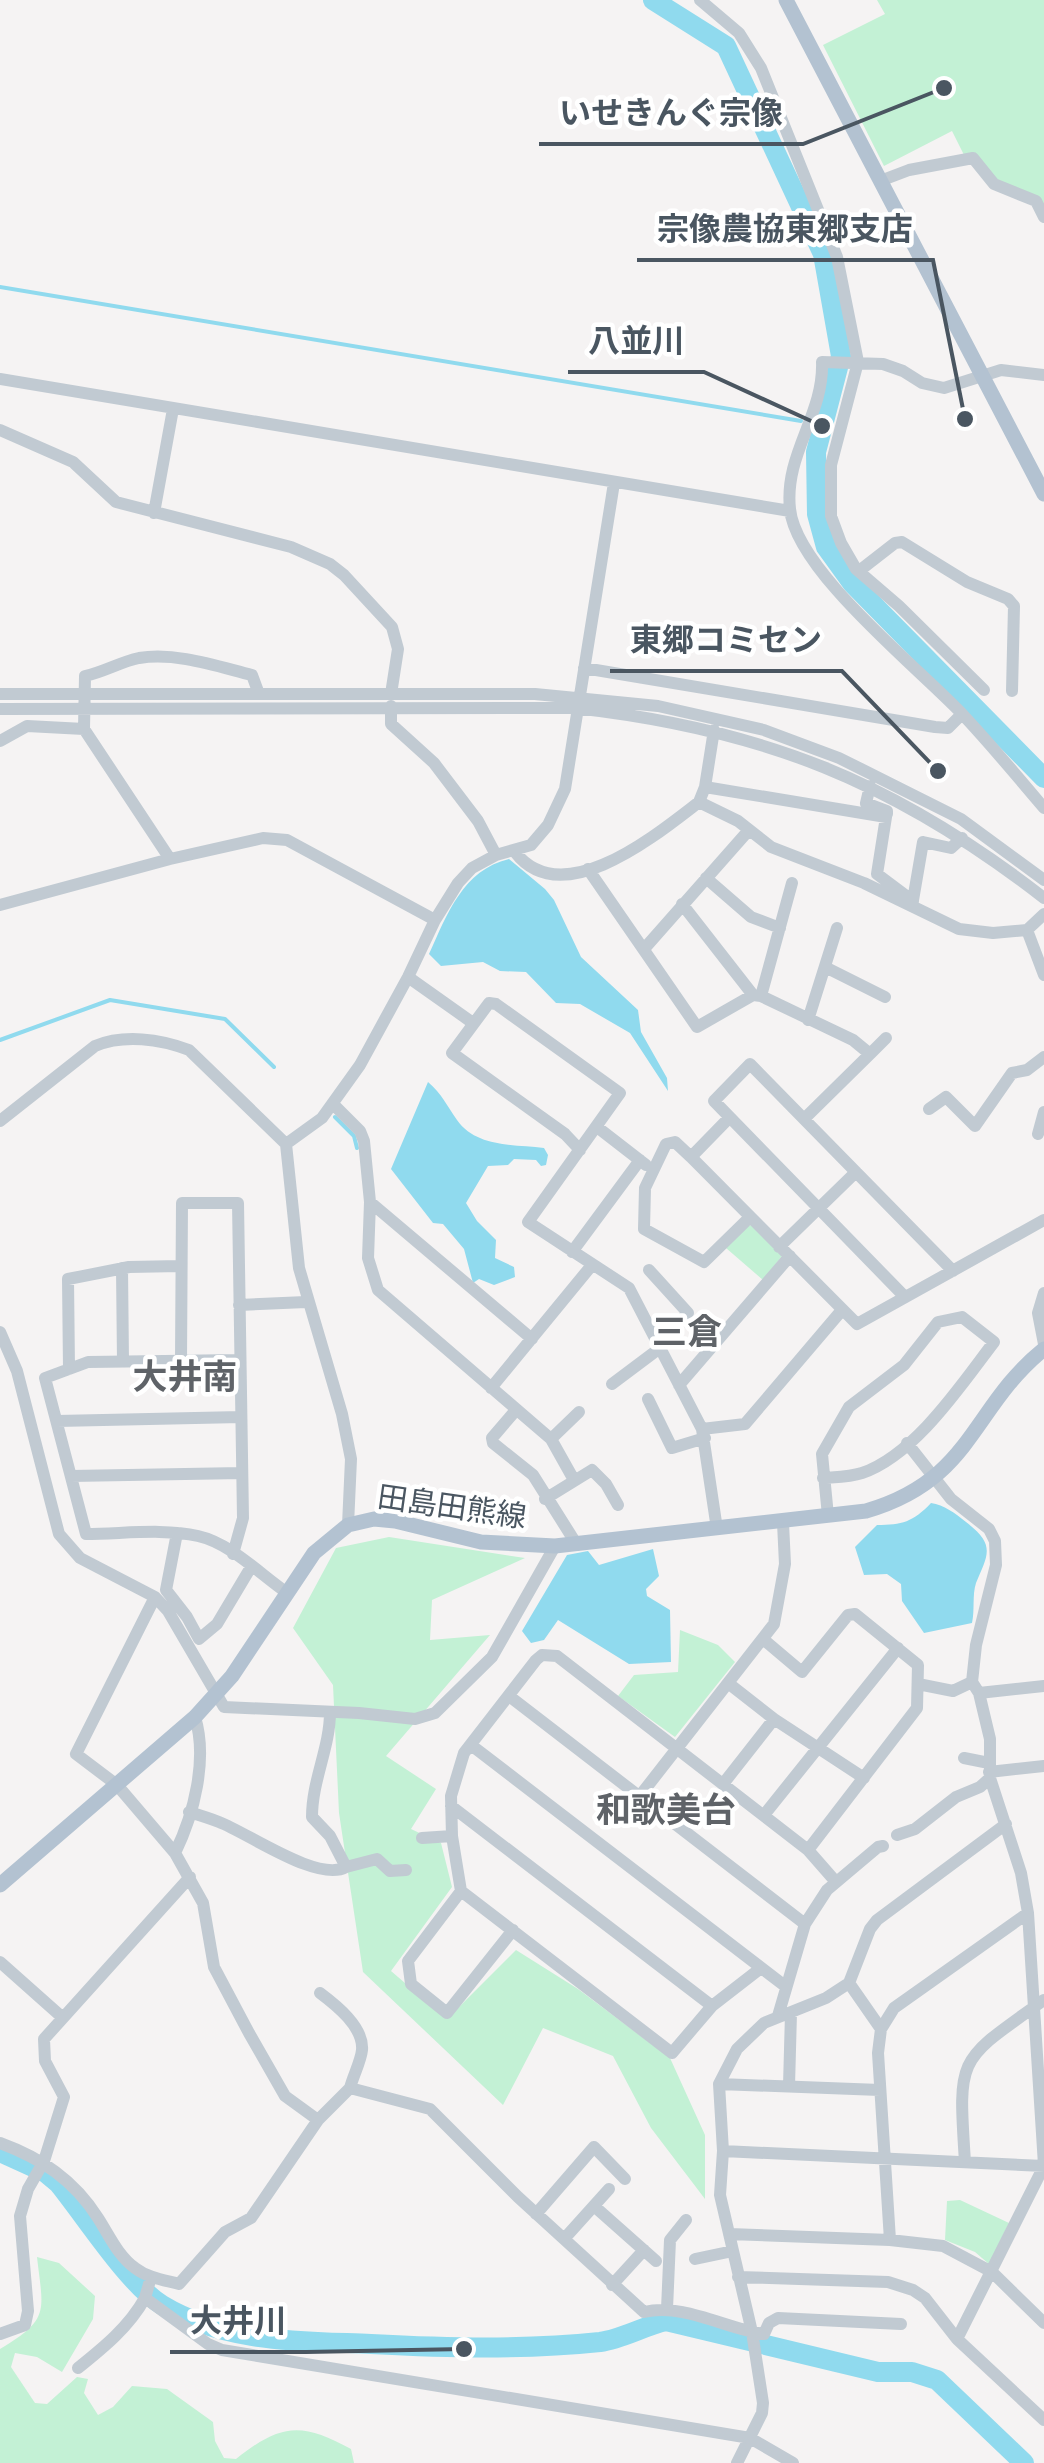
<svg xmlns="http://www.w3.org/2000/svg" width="1044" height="2463" viewBox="0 0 1044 2463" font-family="Quicksand,'Noto Sans JP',sans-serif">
  <rect width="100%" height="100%" fill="#f5f3f3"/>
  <!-- green -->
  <path fill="#c3f1d5" d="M877 0H1044V210L1004 186 964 155 952 131 884 166 823 45 885 14Z
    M753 1225 782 1256 763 1280 726 1248 747 1226Z
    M389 1537 525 1558 432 1600 430 1640 490 1635 386 1756 436 1789 411 1829 441 1843 452 1887 391 1971 447 2019 516 1950 578 1989 670 2058 705 2135V2199L651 2128 613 2056 543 2028 503 2105 363 1972 339 1813 333 1685 293 1628 336 1548Z
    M680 1630 718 1645 735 1662 675 1737 618 1696 634 1675 678 1672Z
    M960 2200 1009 2223 989 2264 975 2252 945 2240 947 2201Z
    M37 2257 59 2263 95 2296 93 2319 62 2372 37 2357 15 2353 11 2367 35 2403 47 2404 77 2377 88 2379 84 2393 98 2415 113 2407 132 2386 167 2389 213 2422 215 2441 224 2458 236 2459C281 2423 302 2422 351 2449L354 2463H0V2349C51 2319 43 2311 37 2257Z"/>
  <!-- water -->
  <path fill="#90daee" d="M509 859 545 889 554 900 581 957 638 1010 641 1032 667 1078 668 1091 630 1033 580 1004 556 1003 526 972 500 971 483 962 441 966 429 954C447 914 463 870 509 859Z
    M428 1082C442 1094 447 1106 457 1120 477 1148 514 1144 544 1148L548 1155 546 1165 541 1166 536 1160 514 1159 508 1165 488 1166 466 1203 477 1221 496 1240 495 1258 514 1267 515 1277 494 1285 479 1279 473 1283 464 1249 443 1224 433 1223 391 1169Z
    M931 1503C944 1505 955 1513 966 1522 996 1545 988 1554 976 1583 972 1595 975 1610 972 1623L924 1633 902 1601 901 1584 887 1574 864 1575 855 1547 877 1525C902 1525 913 1522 931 1503Z
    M653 1549 659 1576 646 1589 647 1596 670 1610 671 1662 629 1664 558 1620 544 1640 531 1643 522 1631 567 1555 588 1551 599 1565Z"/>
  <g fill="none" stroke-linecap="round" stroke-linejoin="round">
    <!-- stream -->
    <path stroke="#90daee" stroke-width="4" d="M0 287 801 421
      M0 1040 110 1000 225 1019 274 1067
      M335 1117 354 1136 357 1148"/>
    <!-- river -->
    <path stroke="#90daee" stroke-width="20" d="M653 0 726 46 823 254 841 356 816 452 817 514 826 547 852 583 1044 778
      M0 2152 46 2173 58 2183C85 2216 128 2284 162 2305 225 2343 300 2341 371 2344 447 2348 524 2350 600 2342 622 2339 644 2326 666 2321L878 2372H912L937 2380 1024 2463"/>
    <!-- minor -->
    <path stroke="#c1cad2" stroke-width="12" d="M700 0 739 33 761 68 837 257 858 362 831 465V516L841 543 856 569 899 606 984 690
      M880 181 909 170 973 158 994 184 1036 201 1044 217
      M1044 375 1001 370 944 388 922 383 903 371 883 364 822 362C824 415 784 454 790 509 796 571 920 669 964 716 992 746 1018 777 1044 808
      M0 379 790 511
      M0 430 73 462 116 502 291 547 330 564 344 575 392 627 398 649 391 694
      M154 513 173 409
      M859 571 895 543 902 542 967 582 1008 599 1014 606 1012 691
      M584 668 935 727 948 728 962 714
      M0 694H535L658 706 764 730 839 758 961 819 1044 880
      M391 706V724L434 763 478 821 496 855
      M0 709 575 708C763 729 895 782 1044 898
      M0 741 27 726 84 729
      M870 786 866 803 887 811V814
      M705 787 886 817 877 874 913 901
      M699 802 738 821 771 847 864 883 959 929 993 933 1027 930 1044 914
      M515 852C562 913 656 835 699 802L705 787 714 730
      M170 859 84 729 85 676C104 672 120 662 139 658 176 652 216 666 252 675L259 694
      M588 869 697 1027 753 995 761 996 853 1040 870 1054 805 1118
      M706 878 751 917 780 928
      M682 904 753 995
      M0 905 170 859 263 838 287 840 435 920
      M912 906 923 842 951 848 962 838
      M1027 930 1044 975
      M644 949 749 830
      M825 967 885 997
      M408 977 473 1023
      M761 996 792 883
      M808 1020 837 928
      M870 1054 886 1038
      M333 1104 360 1131 364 1141 370 1202 368 1258 378 1290 551 1439 574 1480
      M929 1109 946 1097 975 1126 1012 1073 1027 1070 1044 1057
      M0 1121 95 1046C124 1034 160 1039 189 1050L286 1144 299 1268 342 1414 351 1459 348 1525
      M597 1127 646 1165
      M1038 1134 1044 1112
      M286 1144 322 1118 360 1065 408 977 435 920 458 883 472 868 496 855 531 845 548 825 565 789 614 483
      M580 1150 565 1134 452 1053 489 1003 496 1004 620 1093 528 1222 629 1288 702 1429 717 1529
      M691 1157 729 1118
      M370 1202 532 1339
      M749 1218 704 1262 644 1229 645 1188 666 1144 675 1142 691 1157 857 1324 1044 1220
      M779 1247 856 1172
      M572 1252 640 1160
      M122 1268 123 1361
      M649 1270 688 1313 658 1343
      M1044 1293 1038 1313 1044 1344
      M905 1297 714 1101 750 1064 953 1271
      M239 1305 306 1302
      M0 1332 17 1371 59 1534 80 1558 155 1597 168 1611 224 1707 359 1713 415 1719 435 1713 492 1657 555 1546
      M181 1360 182 1203H238L243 1518 233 1554
      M240 1360 88 1362 45 1378 86 1534C122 1534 163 1528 198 1536 230 1543 260 1574 286 1592
      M69 1369 68 1279 129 1267 180 1266
      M612 1384 660 1348
      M679 1385 790 1256
      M491 1388 592 1265
      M648 1399 672 1448 705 1438
      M516 1410 492 1438 493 1443 533 1475 577 1545
      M57 1421 241 1417
      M702 1429 745 1424 842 1310
      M551 1439 579 1412
      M907 1443 951 1499 989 1529 995 1541 996 1565 976 1645 972 1682 979 1693 990 1739V1778L1021 1873 1028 1913 1044 2165
      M71 1476 242 1473
      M823 1478C836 1477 850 1477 862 1473 915 1455 961 1385 994 1342L962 1317 938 1322 904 1365 849 1407 822 1454 828 1516
      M545 1499 592 1470 606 1484 618 1505
      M177 1533 166 1590 187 1617 199 1639 217 1624 251 1567
      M155 1597 76 1754 117 1785 175 1853 203 1903 214 1967 249 2033 285 2096 318 2120
      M763 1639 802 1672 848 1615 855 1614 918 1665 917 1708 808 1850
      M728 1683 774 1719 864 1778
      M918 1684 953 1691 972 1682
      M979 1693 1044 1686
      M509 1696 805 1924
      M471 1745 785 1986
      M964 1758 989 1763
      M989 1772 1044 1766
      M723 1784 774 1719
      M639 1797 774 1624 785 1564 783 1523
      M451 1806 712 2006
      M189 1812C199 1815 209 1818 219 1822 248 1833 318 1883 346 1867L330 1836 312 1817C312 1780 330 1748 330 1712
      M764 1815 898 1648
      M897 1835 915 1829 956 1797 980 1787 990 1778
      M422 1838 452 1836
      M175 1853C194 1814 208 1759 195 1717
      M346 1867 377 1859 390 1871 406 1870
      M461 1891 408 1961 411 1984 447 2013 513 1930
      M0 1962 63 2018
      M761 1968 712 2006 672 2053 461 1891 452 1836 451 1796 464 1753 536 1660 542 1655 557 1656 808 1850 836 1882
      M849 1983 881 2029
      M320 1993C336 2005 364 2027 362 2050 361 2061 353 2076 350 2088
      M778 2016 805 1924 827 1890 878 1847 883 1846
      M719 2084 880 2090
      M789 2086 791 2013
      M0 2143C41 2158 74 2180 98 2218 109 2235 118 2256 135 2268 148 2278 164 2280 179 2284L225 2232 251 2218 318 2120 350 2088 430 2109 518 2197 644 2312C684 2303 724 2328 764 2334L769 2323 778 2318 901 2324
      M723 2151 1044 2166 957 2339
      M965 2162C958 2055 957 2062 1044 2000
      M594 2206 656 2261
      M536 2214 594 2147 625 2179
      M729 2234 890 2240 943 2246 992 2272 1044 2323
      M564 2239 609 2189
      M890 2240 878 2053 881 2029 894 2008 1028 1913
      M695 2259 733 2251
      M151 2277 145 2298 208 2344 222 2350 750 2438 793 2463
      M738 2277 888 2282 913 2290 925 2298 957 2339 1044 2420
      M612 2285 644 2250
      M667 2309 670 2240 686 2220
      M0 2334 25 2325 28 2311 20 2216 28 2189 44 2161 64 2097 45 2061 44 2039 190 1877
      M78 2368C103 2348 129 2327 145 2298
      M737 2463 762 2413 763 2403 752 2332 720 2195 723 2151 719 2084 737 2049 764 2023 826 1998 849 1983 870 1929 877 1920 1006 1824"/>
    <!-- major -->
    <path stroke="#b3c2d1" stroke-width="15" d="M786 0 1044 494
      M0 1885 195 1717 232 1676 314 1553 348 1525 374 1519 395 1521 481 1542 555 1546 866 1511C973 1480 971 1408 1044 1349"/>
  </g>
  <g text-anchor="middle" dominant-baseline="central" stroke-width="9" stroke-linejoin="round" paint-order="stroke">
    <!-- street labels -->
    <g font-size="30" fill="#4a5661" stroke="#fff">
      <text transform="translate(452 1506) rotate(8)">田島田熊線</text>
    </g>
    <!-- quarter labels -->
    <g font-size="35" font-weight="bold" fill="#5f6368" stroke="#fff">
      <text x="687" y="1331">三倉</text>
      <text x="185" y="1376">大井南</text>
      <text x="666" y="1809">和歌美台</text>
    </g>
  </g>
  <!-- callouts -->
  <path fill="none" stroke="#4a5661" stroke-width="4" d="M944 88L803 144H539M965 419L933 260H637M822 426L704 372H568M938 771L842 671H610M464 2349L306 2352H170"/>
  <g fill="#4a5661" stroke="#fff" stroke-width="4">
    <circle cx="944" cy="88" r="10"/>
    <circle cx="965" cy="419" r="10"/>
    <circle cx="822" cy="426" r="10"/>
    <circle cx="938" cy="771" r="10"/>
    <circle cx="464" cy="2349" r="10"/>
  </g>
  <g font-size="32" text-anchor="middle" font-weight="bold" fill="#4a5661" stroke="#fff" stroke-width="9" stroke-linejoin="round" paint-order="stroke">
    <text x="671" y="124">いせきんぐ宗像</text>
    <text x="785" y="240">宗像農協東郷支店</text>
    <text x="636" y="352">八並川</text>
    <text x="726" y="651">東郷コミセン</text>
    <text x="238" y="2332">大井川</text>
  </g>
</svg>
